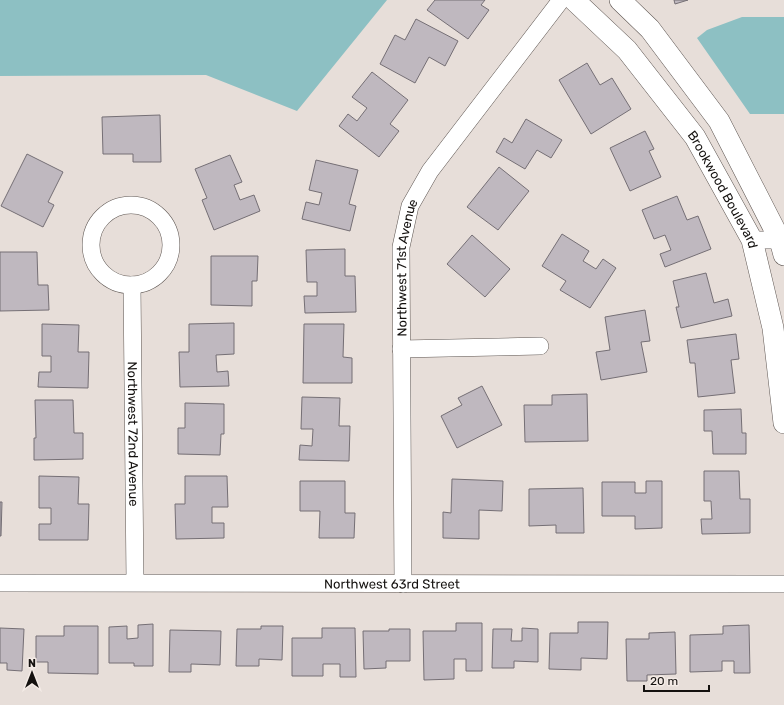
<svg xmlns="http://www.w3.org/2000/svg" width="784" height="705" viewBox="0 0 784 705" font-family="Rubik,sans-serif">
  <rect width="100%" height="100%" fill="#e7ded9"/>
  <!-- water -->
  <path fill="#8dc0c3" d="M0 0H387L297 111 206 75 0 76Z
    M742 17H784V114H750L697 38 707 30Z"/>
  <!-- building -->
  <path fill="#bfb8bf" stroke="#756f75" d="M435 0H485L481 5 489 10 468 39 427 10Z
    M674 0H688L675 4Z
    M416 19 458 41 445 66 429 57 415 83 380 64 395 35 405 40Z
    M587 63 600 85 612 78 631 109 591 134 559 80Z
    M372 72 408 100 390 124 399 131 379 157 339 126 348 114 357 121 367 108 352 97Z
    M160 115 161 162H133V154H103L102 117Z
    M526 119 562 140 551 158 537 150 525 169 496 152 504 138 512 143Z
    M645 131 654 149 649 151 661 177 630 191 610 148Z
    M27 154 63 172 48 202 54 205 43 227 1 206Z
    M230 155 242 182 234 185 240 200 254 195 260 211 214 230 202 200 207 198 195 169Z
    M316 160 358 170 349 204 356 206 350 231 302 219 306 202 319 205 322 193 309 190Z
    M499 167 529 191 498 230 467 207Z
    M677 196 687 220 698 216 711 249 665 267 660 254 671 250 665 235 654 239 642 210Z
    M562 234 589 251 583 261 596 269 603 259 616 268 590 308 560 290 566 281 542 266Z
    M472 235 510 269 485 297 447 264Z
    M345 249V276H355L356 312 305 313 304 296H317V282H307L306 250Z
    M0 252H37L38 285H48L49 310 0 311Z
    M211 256H258L257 281H252V306L211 305Z
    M706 273 714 303 728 299 732 316 681 328 676 307H679L673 281Z
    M645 310 650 341 641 342 647 372 601 380 596 352 610 350 605 317Z
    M234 323V354L216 355 217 372 228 371 229 386 180 387 179 352H189V324Z
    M42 324 79 325 78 352H89L88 388 38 387 39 372H51V356H42Z
    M304 324H344L343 357 352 358V383H303Z
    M736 334 739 359 731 360 735 393 698 397 695 363H690L687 340Z
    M482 386 502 425 457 448 441 416 462 405 458 398Z
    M587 394 588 441 525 442 524 405H552V395Z
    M302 397 340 398 339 426H350L349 461 299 460 300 445 312 446 313 429H301Z
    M35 400H73L74 433H83V459L34 460V438H36Z
    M185 403 224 404V434H221L220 455 178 454V428H185Z
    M741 409 742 433H746V454H713L712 431H704V410Z
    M704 471H739L740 499H750V533L702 534 701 519H712L711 501H704Z
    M39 476 79 477 78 504H89L88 540H39V524H51V508H39Z
    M185 476H227L228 507H212V523H224V538L176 539 175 504H185Z
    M452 479 503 481 502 511 479 510V539L443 538V512L451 513Z
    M300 481H345V513H355L354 538H319L320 511H300Z
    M646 481H662V528L635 529V516H602V482H635V493H646Z
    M583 488 584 533H556V525L529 526V489Z
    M0 502H2L1 536H0Z
    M578 622H608L607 659 581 658V670L549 669 550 633H578Z
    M456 623H482V671H466V659H454V679L424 680 423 631H456Z
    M153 624V666H134V663H109V627L127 626V639L138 638V625Z
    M749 625 750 673H734V661H722V671L690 672V635L723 634V626Z
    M64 626H98V674L48 673V662H36V636H64Z
    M261 626H283L282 660 259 659V666H236L237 629H261Z
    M0 628 24 629 22 671 7 670V663H0Z
    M322 628H355L356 677H340V664H323V676H292V638H322Z
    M522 628 538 629V662L514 661V668H492L493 629H512L511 641H522Z
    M389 629H410V661H386V668L364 669 363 631H389Z
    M170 630 221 631 220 665 191 664V672H169Z
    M675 632 676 674 647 675V681H627L626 639H649V633Z"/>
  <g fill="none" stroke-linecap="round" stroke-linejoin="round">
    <!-- minor casing -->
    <g stroke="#5e5652" stroke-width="18">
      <g id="minor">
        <circle cx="131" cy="245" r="40"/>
        <path d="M752 240H784"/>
        <path id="s1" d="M132 285 135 582"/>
        <path d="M401 349 540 346"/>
        <path id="s2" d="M0 583 784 584"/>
        <path id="s3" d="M403 584 401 247 410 206 430 171 561 0"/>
      </g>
    </g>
    <!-- tertiary casing -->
    <g stroke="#5e5652" stroke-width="22">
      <g id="tertiary">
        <path id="s4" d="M574 0 627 50 695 137 752 240 773 328 784 423"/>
        <path d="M620 0 650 29 719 121 780 240 784 255"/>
      </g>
    </g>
    <!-- minor -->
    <use href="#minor" stroke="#fff" stroke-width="17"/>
    <!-- tertiary -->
    <use href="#tertiary" stroke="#fff" stroke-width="21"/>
  </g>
  <g text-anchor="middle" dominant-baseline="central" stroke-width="3.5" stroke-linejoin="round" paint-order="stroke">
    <!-- street labels -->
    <g font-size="13" fill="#14110f" stroke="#f4ebe6">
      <text stroke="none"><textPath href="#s4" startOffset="243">Brookwood Boulevard</textPath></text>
      <text stroke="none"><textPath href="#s3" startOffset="317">Northwest 71st Avenue</textPath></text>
      <text stroke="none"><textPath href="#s1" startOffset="149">Northwest 72nd Avenue</textPath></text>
      <text stroke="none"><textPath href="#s2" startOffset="392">Northwest 63rd Street</textPath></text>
    </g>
  </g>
  <!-- north arrow -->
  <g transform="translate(32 673)" stroke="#f4ebe6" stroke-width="3" paint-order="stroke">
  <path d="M0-3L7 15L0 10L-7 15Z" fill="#14110f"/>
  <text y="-6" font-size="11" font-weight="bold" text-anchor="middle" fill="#14110f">N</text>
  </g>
  <!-- scale -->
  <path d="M644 685v6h65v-6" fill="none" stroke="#14110f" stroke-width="2"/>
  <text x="650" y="685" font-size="12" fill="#14110f" stroke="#f4ebe6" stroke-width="3" paint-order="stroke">20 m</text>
</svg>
